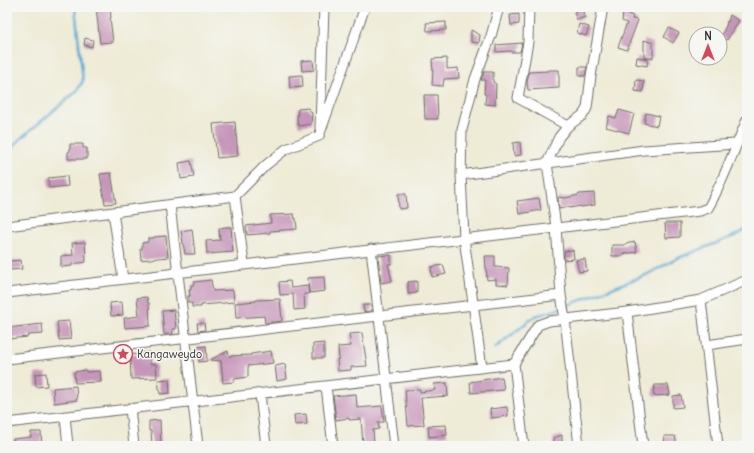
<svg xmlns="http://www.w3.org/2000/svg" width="754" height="453" viewBox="0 0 754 453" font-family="Delius,sans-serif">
  <rect width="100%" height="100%" fill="#f6f6f2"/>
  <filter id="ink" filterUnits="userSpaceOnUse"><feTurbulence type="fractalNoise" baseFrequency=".025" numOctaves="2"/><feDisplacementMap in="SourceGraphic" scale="8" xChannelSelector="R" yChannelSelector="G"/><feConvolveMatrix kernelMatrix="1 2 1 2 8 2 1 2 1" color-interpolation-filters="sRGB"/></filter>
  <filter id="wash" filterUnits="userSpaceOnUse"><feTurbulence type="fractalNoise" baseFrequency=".012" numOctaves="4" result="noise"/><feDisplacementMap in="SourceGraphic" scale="16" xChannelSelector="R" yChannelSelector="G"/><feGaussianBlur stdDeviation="0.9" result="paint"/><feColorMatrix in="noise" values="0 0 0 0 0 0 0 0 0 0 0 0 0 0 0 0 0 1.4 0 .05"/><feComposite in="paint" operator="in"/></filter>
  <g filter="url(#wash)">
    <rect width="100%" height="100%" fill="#eeebd6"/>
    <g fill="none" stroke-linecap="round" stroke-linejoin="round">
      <!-- stream -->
      <path stroke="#56a9d1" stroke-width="2.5" d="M7 154 20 139 76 92 83 81 75 7
        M495 348 535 316 550 312 646 275 676 259 737 235 747 229"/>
    </g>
    <g id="blocks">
      <!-- building -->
      <path fill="#c695ba" d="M96 7H110L111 18H110L113 42 100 43Z
        M582 9 585 17 577 20 574 12Z
        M623 12 633 16 632 19 638 20 627 50 618 47 627 23 622 21Z
        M519 14V24L511 25 510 15Z
        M730 15 739 21 727 40 721 36 726 26 727 21 728 22Z
        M446 22V30L427 31 426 23Z
        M579 24 589 27 586 36 577 33Z
        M669 28 679 33 673 43 664 37Z
        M471 30 480 35 479 43 471 42Z
        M85 38 93 40 92 47 84 45Z
        M644 40 653 43V58H644Z
        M522 43 520 52H511V51L496 52V45Z
        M637 57 648 59 647 66 636 64Z
        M447 58V69L458 68 459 78 444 79 443 86 432 85 433 71 432 59Z
        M313 60 314 70 302 71 301 61Z
        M579 67H587L585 76H579Z
        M548 70H559V88L528 90 527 82 529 72 548 71Z
        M484 72H493V82L496 84 495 105 485 104 486 94H484L485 80H481Z
        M302 75 303 87 290 88 289 76Z
        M636 80 644 81 643 92 635 91Z
        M424 95H437L438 119H425Z
        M308 108 312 113 311 124 299 126 297 121 298 109Z
        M619 110 634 114 629 133 606 127 609 116 616 118Z
        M646 113 659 116 657 126 644 123Z
        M235 122 238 156 217 158 213 124Z
        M520 142 521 155 514 156 513 143Z
        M70 144H83V148H87V159H68V152L70 151Z
        M191 161 194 177 181 179 179 163Z
        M111 173 116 203 105 204 100 174Z
        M67 176 68 186 49 188 48 178Z
        M594 193 595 205 581 207V206L569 208 568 207 559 209 558 197 565 198 579 195V194Z
        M398 194H406L407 208 399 209Z
        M539 198 541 210 519 214 517 201Z
        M294 214 295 219 296 218 297 229 270 231V233L247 235 246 226 271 223 270 215Z
        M665 223H680V237L666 238Z
        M227 227H231L233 252 207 254 206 241 220 240 219 228Z
        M192 229 195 254H185L181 231Z
        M166 236 168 257 141 260 140 249H142V243L148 242V238H154V237Z
        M85 242 86 262 72 264V266L61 267V256L73 255 72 243Z
        M635 242 637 252 622 254V256H612V245H625V244Z
        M573 250 574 259 564 260V251Z
        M391 255V264H388L392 281 381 283 378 256Z
        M485 256H495V267L509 268 508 285 496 284V279L487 280Z
        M585 259 587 271 579 272 576 260Z
        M21 260 22 269 10 270 9 261Z
        M443 265 446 274 432 277 431 267Z
        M324 277 325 291 309 293 308 278Z
        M211 280 213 291 233 290 234 302 214 304 201 305V307H192V303H188V296H190L189 290H191V285H194V282Z
        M290 281 291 288 308 286 309 294H304L305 309 294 310 293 294 280 295 279 282Z
        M417 281V293L408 294V282Z
        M147 297 148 303H149L150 326 125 328 124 318 139 316 137 298Z
        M280 299 282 321 265 323 264 316 236 318 235 303 256 301V300Z
        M122 302 123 315 111 316 110 303Z
        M363 305H371L372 311 364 312Z
        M174 310 176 329H172L173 334H164L162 311Z
        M69 321 71 339 59 340 57 322Z
        M197 323H204L205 330 198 331Z
        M42 324 43 334 28 335V337L7 339V328Z
        M362 333 367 366 351 367V370L338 371 337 359H339L338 347 351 346 349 334Z
        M324 343V358H313V344Z
        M206 346 207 361 199 362 198 347Z
        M228 351 229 356 251 355V354L271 351 273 363 248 366V377L234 379V382L223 383 221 361 210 360Z
        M149 352 150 364H156L157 378 131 379 130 354 142 355 141 353Z
        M285 364 287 379 277 381 275 366Z
        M86 370V372L100 371 101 382 75 383 74 372Z
        M46 373 47 386 36 387 35 374Z
        M502 377 504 390 471 393 470 382Z
        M169 379 170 393 160 394 158 380Z
        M447 383 448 396 421 398 424 425 408 426 405 390 420 389V392L435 390 434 384Z
        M655 385H668L670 395 654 396 653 391Z
        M76 386 77 400 54 403 53 388Z
        M356 394 357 408 382 406 384 422H378L379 429 373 430 374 444 363 445 361 419 349 420V418L336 420 333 396Z
        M681 395 683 407 673 408V396Z
        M507 407 508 416 491 418 490 409Z
        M306 414 307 424 295 425 294 415Z
        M160 420 161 446H152L151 431H149V421Z
        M446 425 447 435 429 437 428 426Z
        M31 432H41L42 446H13V439L31 437Z
        M562 435V446H553V438Z
        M664 436H675L677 446H665Z"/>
    </g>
  </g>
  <g filter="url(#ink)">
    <use href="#blocks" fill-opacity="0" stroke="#6f6e67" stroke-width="1"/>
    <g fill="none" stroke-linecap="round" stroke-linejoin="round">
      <!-- minor casing -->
      <g stroke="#6f6e67" stroke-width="11">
        <path id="minor" d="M529 7 528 42 518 98 568 126
          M320 128 324 7
          M461 175 644 150 736 144
          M235 196 244 264
          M170 205 198 446
          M113 212 123 279
          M7 226 235 196 266 165 286 149 319 136 365 7
          M371 249 394 446
          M7 293 700 211 708 208C724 180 734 149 747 120
          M701 300 718 446
          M627 312 643 446
          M707 345 747 339
          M7 359 561 295
          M482 368 464 238 461 175 462 130 475 79 491 36 499 7
          M326 386 333 446
          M260 394 266 446
          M130 408 134 446
          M65 416 68 446
          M7 423 514 364
          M524 446 514 364 538 325 549 321 627 312 701 300 747 280
          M579 446 565 319 561 295 556 227 547 163 559 137 568 126 583 115 587 108 591 76 603 7"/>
      </g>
      <!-- minor -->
      <use href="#minor" stroke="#fff" stroke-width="9"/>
    </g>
  </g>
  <!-- icons -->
  <defs>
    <g id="sight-ring" transform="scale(1)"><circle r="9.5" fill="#f6f6f2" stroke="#d1495b" stroke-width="1.5"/><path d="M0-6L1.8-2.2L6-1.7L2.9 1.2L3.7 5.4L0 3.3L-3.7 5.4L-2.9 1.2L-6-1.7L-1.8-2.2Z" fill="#d1495b"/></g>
  </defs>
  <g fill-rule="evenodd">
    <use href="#sight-ring" x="123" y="354"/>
  </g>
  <g text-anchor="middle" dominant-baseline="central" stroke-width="3" stroke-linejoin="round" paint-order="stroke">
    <!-- poi labels -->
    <g font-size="11" fill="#2b2b2b" stroke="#f6f6f2" text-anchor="start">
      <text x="137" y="354">Kangaweydo</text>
    </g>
  </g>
  <!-- margin -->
  <rect width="754" height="453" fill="none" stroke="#f6f6f2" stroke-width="24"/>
  <!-- north arrow -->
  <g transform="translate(708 46)"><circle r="19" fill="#f6f6f2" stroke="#a5a5a2"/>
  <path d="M0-3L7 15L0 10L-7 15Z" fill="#d1495b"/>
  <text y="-6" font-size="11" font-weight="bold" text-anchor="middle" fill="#2b2b2b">N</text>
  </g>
</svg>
